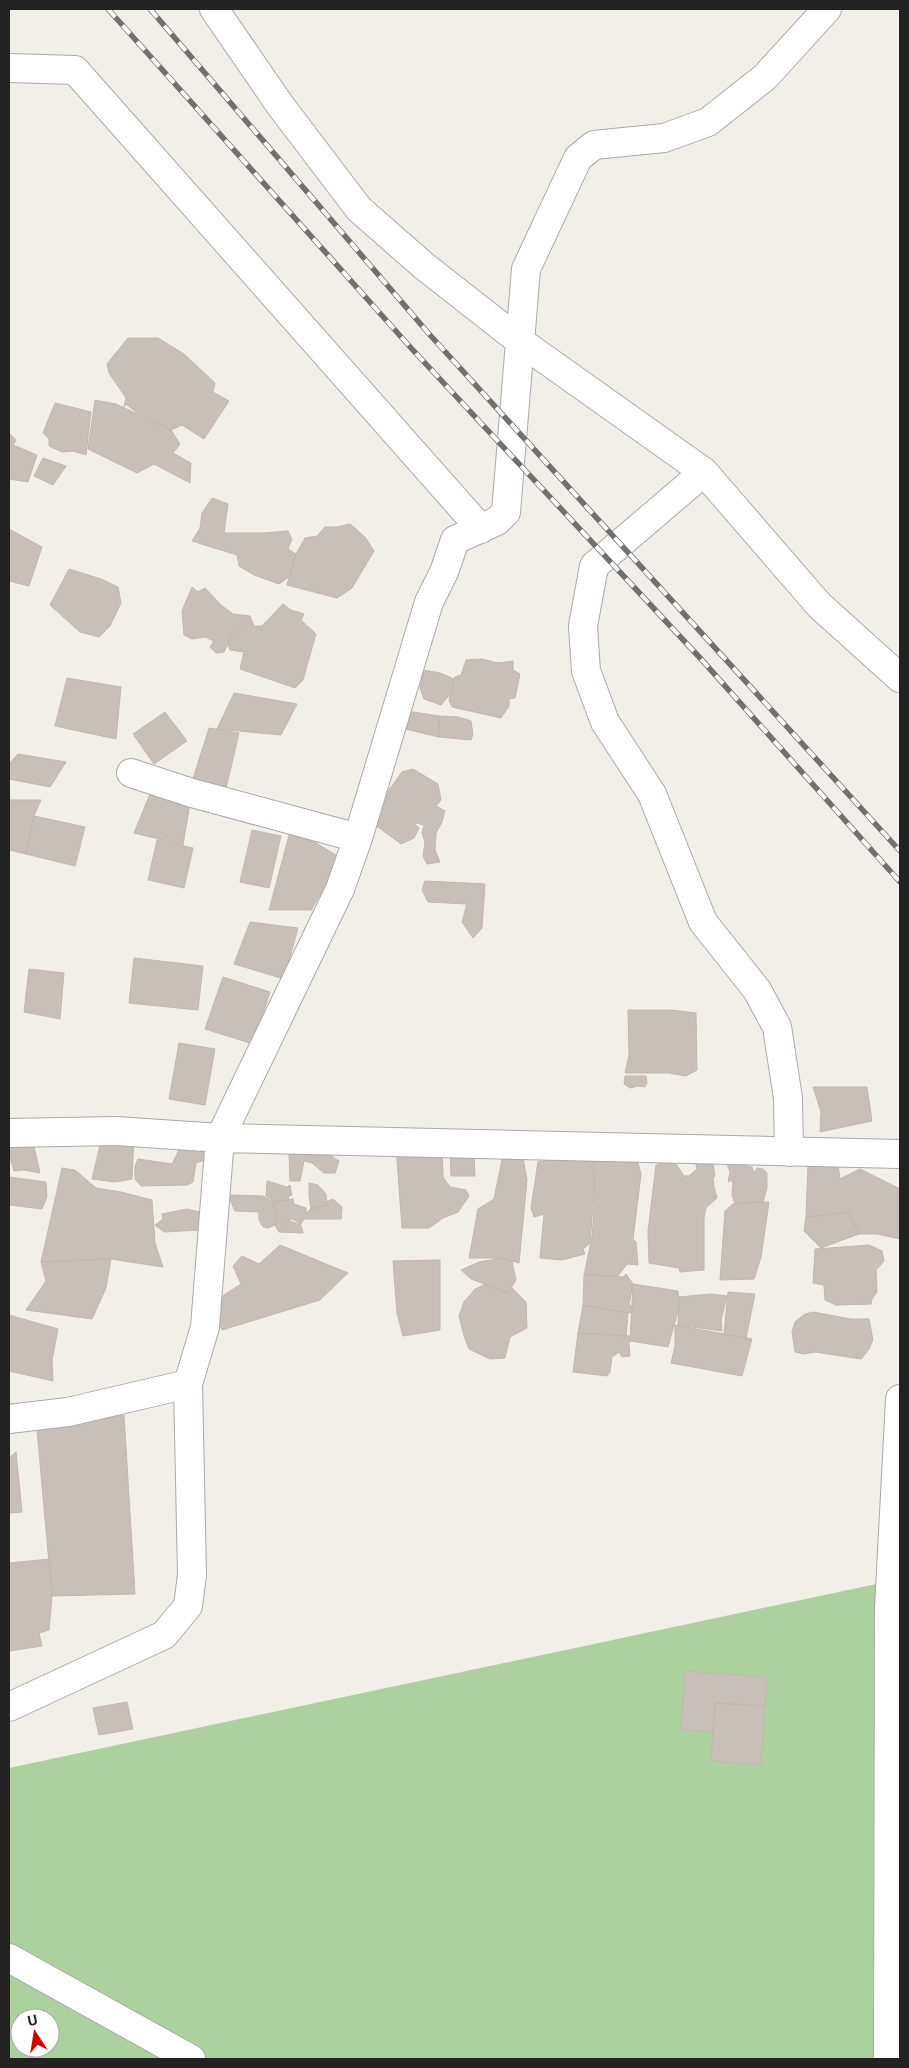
<svg xmlns="http://www.w3.org/2000/svg" width="909" height="2068" viewBox="0 0 909 2068" font-family="'Public Sans',sans-serif">
  <rect width="100%" height="100%" fill="#f2efe9"/>
  <!-- forest -->
  <path fill="#add19e" fill-rule="evenodd" d="M900 1579 877 2059H9V1768ZM20 2018H50V2048H20Z"/>
  <!-- building -->
  <path fill="#c7bfb8" stroke="#c4b6ab" d="M128 338H158L184 354 215 383 213 392 229 401 204 439 182 425 171 430 136 412 126 404 124 407 126 398 109 373 107 364Z
    M95 400 116 404 171 430 180 444 173 453 191 463 190 483 154 464 137 473 88 449Z
    M55 403 91 412 86 455 73 451 62 452 49 446V439L43 433Z
    M9 433 16 440 13 445 37 455 28 482 9 479Z
    M43 458 66 466 53 485 34 476Z
    M212 498 228 504 224 533H263L288 531 292 539 288 549 296 554 290 576 279 584 254 575 239 566 237 555 192 541 200 528 202 513Z
    M350 524 365 537 374 551 352 588 337 598 287 585 296 554 305 538 317 536 325 527H337Z
    M9 529 42 547 29 586 9 581Z
    M69 569 101 579 118 587 121 603 110 626 99 637 80 632 50 605Z
    M192 587 198 592 205 588 221 605 233 614 250 616 232 634 224 652 216 653 210 647 214 641 205 637 192 639 184 635 182 611Z
    M283 604 291 610 304 614 301 620 316 634 303 680 295 688 240 669 244 652 230 650 228 645 232 634 250 616 254 626H262Z
    M482 659 498 663 513 661V670L520 674 515 698 509 699V706L501 718 452 707 449 700 454 679 455 677 461 675 466 660Z
    M423 670 440 673 454 679 451 693 441 705 424 699 420 688Z
    M67 678 121 687 116 739 55 726Z
    M234 693 297 704 281 735 217 729Z
    M407 711 439 716V737L401 728Z
    M165 712 187 741 154 764 133 734Z
    M439 716 458 717 471 721 473 734 471 740 439 737Z
    M209 728 239 733 225 793 191 785Z
    M18 754 66 762 50 787 9 779V764Z
    M413 769 438 784 441 800 436 806 445 811 442 822 436 833 435 850 440 862 427 864 423 856 425 842 422 833 424 825 413 822 419 828 414 838 401 844 371 822 375 803 389 790 402 772Z
    M150 794 190 803 183 845 134 833Z
    M9 800H41L34 816 26 854 9 850Z
    M34 816 85 827 75 866 26 854Z
    M291 828 341 858 311 910H269Z
    M252 830 281 836 269 888 240 882Z
    M157 840 193 848 184 888 148 880Z
    M425 881 485 884 482 928 473 938 462 922 467 904 428 902 422 890Z
    M250 922 298 928 284 979 234 964Z
    M134 958 203 966 198 1010 129 1003Z
    M29 969 64 973 60 1019 24 1012Z
    M223 977 270 992 253 1044 205 1029Z
    M628 1010H671L696 1013 697 1070 686 1076 668 1073H625L629 1055Z
    M179 1043 215 1049 205 1105 169 1099Z
    M625 1076H646L647 1083 645 1087 638 1086 630 1088 624 1084Z
    M813 1087H867L872 1121 820 1132 821 1112Z
    M134 1136 132 1179 115 1182 92 1179 101 1141Z
    M9 1138H32L40 1173 24 1170 14 1171 9 1154Z
    M294 1145 324 1151 339 1161 335 1173H324L312 1163 304 1161 300 1181H290L289 1154Z
    M178 1146 208 1150 214 1157 196 1163 193 1182 187 1185 141 1186 135 1179V1166L138 1159 172 1164 179 1150Z
    M396 1146H442L443 1177 450 1187 466 1190 469 1196 458 1212 443 1218 429 1228H402Z
    M450 1153 474 1154 475 1176H451Z
    M503 1155 523 1158 527 1180 519 1263 502 1258H469L478 1209 494 1199Z
    M589 1155 595 1180 590 1243 583 1249 585 1254 562 1260 540 1258 544 1214 534 1217 531 1208 538 1162Z
    M837 1156 840 1179 860 1169 900 1189V1239L877 1234H859L849 1212 806 1217 808 1164Z
    M736 1158 738 1164 752 1167 754 1173 757 1168 763 1169 767 1173V1188L763 1202 735 1204 732 1195 733 1183 731 1180 728 1182 730 1172 726 1161Z
    M591 1159 638 1163 641 1174 633 1239 636 1242 638 1265 627 1264 618 1276 584 1275 592 1237 595 1198 594 1173Z
    M667 1161 676 1164 684 1176H689L697 1169 695 1161 713 1164 715 1176 713 1178 714 1187 717 1198 706 1208 704 1218V1270L680 1272 679 1268 649 1263 648 1231 656 1165Z
    M62 1168 75 1170 96 1188 121 1192 152 1200 155 1243 163 1267 111 1259 41 1262Z
    M9 1177 46 1182 47 1197 42 1209 9 1205Z
    M267 1181 287 1187 290 1185 292 1195 289 1196 288 1200 275 1202 266 1196Z
    M309 1183 318 1185 326 1194 327 1205 311 1209 309 1195Z
    M231 1195 263 1196 273 1202 277 1219 275 1225 268 1228 263 1227 259 1220V1212L235 1211 230 1200Z
    M293 1199 294 1204 306 1208V1213L311 1209 327 1205 326 1202 333 1199 342 1207 341 1219H304L301 1224 292 1219 287 1220 301 1225 303 1233 279 1232 275 1225 277 1219 273 1202Z
    M747 1202H769L761 1257 754 1279 720 1280 725 1211 733 1204Z
    M187 1209 200 1212V1230L164 1232 155 1225 163 1219 162 1214Z
    M849 1212 859 1234 821 1248 804 1231 806 1217Z
    M280 1245 348 1273 320 1300 222 1330 219 1321V1305L224 1295 241 1284 233 1266 242 1256 259 1264Z
    M869 1245 882 1251 884 1261 876 1270 877 1292 872 1299 871 1304 836 1305 825 1300 824 1285 813 1283 815 1249Z
    M502 1258 512 1261 516 1280 508 1293 471 1279 461 1270 479 1262Z
    M111 1259 106 1288 92 1319 26 1310 46 1281 41 1262Z
    M440 1260V1330L403 1336 397 1313 393 1261Z
    M626 1274 633 1284 629 1304 632 1307V1312L628 1313 583 1305 584 1275 623 1277Z
    M485 1284 508 1293 511 1287 526 1302 527 1328 510 1337 505 1358 490 1359 469 1349 464 1336 459 1316 464 1302 475 1289Z
    M633 1284 678 1291 679 1308 668 1347 630 1341Z
    M728 1292 755 1294 746 1338 724 1334Z
    M711 1294 727 1296 721 1320 722 1331 678 1325 679 1297Z
    M583 1305 628 1313 626 1336 578 1333Z
    M813 1312 851 1319H869L873 1340 869 1349 861 1359 815 1352 804 1354 795 1352 792 1332 795 1322 805 1314Z
    M9 1315 58 1329 52 1360 53 1381 9 1371Z
    M675 1325 752 1339 742 1376 671 1363 675 1346Z
    M578 1333 630 1336 629 1345 630 1356 622 1357 619 1352 612 1357 610 1372 607 1376 573 1372Z
    M124 1415 135 1594 52 1596 37 1430Z
    M9 1441V1458L16 1452 22 1512 9 1513Z
    M50 1559 52 1596 49 1630 39 1633 42 1646 9 1651V1563Z
    M685 1671 767 1677 765 1706 715 1703 713 1732 681 1730Z
    M127 1702 133 1729 99 1735 93 1708Z
    M715 1703 765 1706 761 1765 711 1761Z"/>
  <g fill="none" stroke-linecap="round" stroke-linejoin="round">
    <!-- minor casing -->
    <g stroke="#a9a9a9" stroke-width="30">
      <path id="minor" d="M214 9 280 105 359 209 424 266 521 342 704 472
        M9 68 75 70 481 529
        M131 773 192 793 358 838
        M9 1133 116 1131 220 1138 900 1154
        M789 1152 788 1098 777 1027 757 990 703 922 652 794 605 722 586 671 583 626 594 566 704 472 819 605 900 678
        M9 1419 68 1412 188 1384
        M9 1707 164 1635 188 1606 192 1575 188 1384 205 1327 220 1138 340 889 358 838 429 602 444 572 455 540 497 521 506 512 526 269 578 158 594 145 664 138 708 122 765 77 827 9
        M9 1958 191 2059
        M888 2059 889 1609 900 1399"/>
    </g>
    <!-- minor -->
    <use href="#minor" stroke="#fff" stroke-width="28"/>
    <!-- rail casing -->
    <g stroke="#707070" stroke-width="5.5">
      <path id="rail" d="M108 9 411 348 701 659 900 882
        M150 9 430 335 900 851"/>
    </g>
    <!-- rail -->
    <use href="#rail" stroke="#fff" stroke-width="4" stroke-dasharray="11" stroke-linecap="butt"/>
  </g>
  <!-- border -->
  <rect width="909" height="2068" fill="none" stroke="#222222" stroke-width="20"/>
  <!-- north arrow -->
  <g transform="translate(35 2033) rotate(348)"><circle r="24" fill="#ffffff" stroke="#a7a7a7"/>
  <path d="M0-4L9 19L0 12L-9 19Z" fill="#d40000"/>
  <text y="-8" font-size="14" font-weight="bold" text-anchor="middle" fill="#222222">U</text>
  </g>
</svg>
